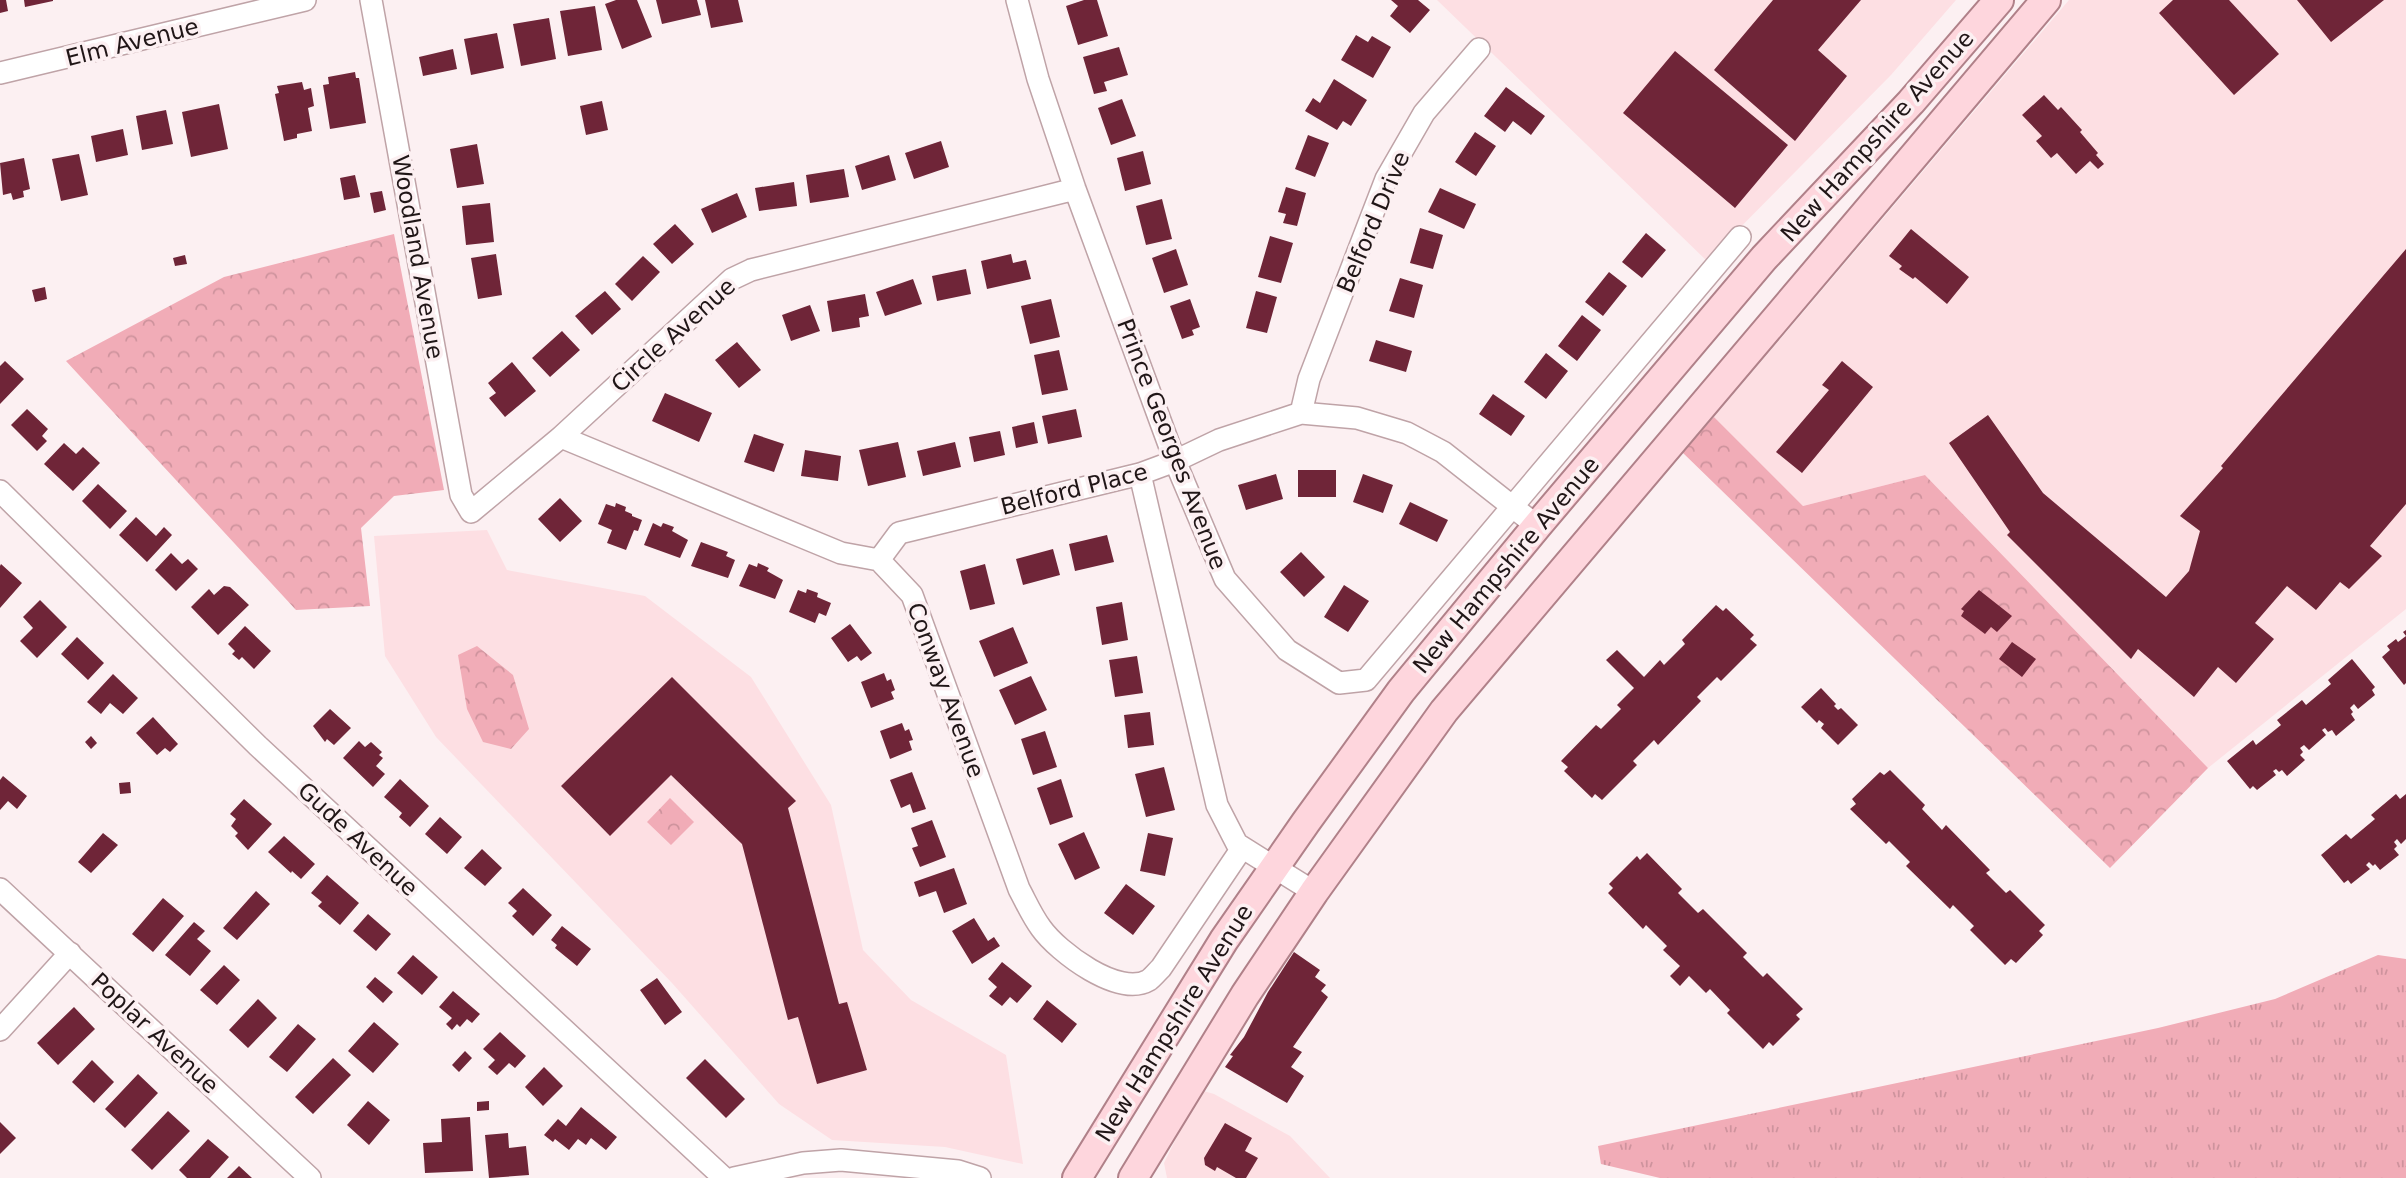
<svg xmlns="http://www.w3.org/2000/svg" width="2406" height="1178" viewBox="0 0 2406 1178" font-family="'DejaVu Sans',sans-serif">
  <defs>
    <pattern id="grass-tufts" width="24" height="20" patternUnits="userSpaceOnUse" patternTransform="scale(1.75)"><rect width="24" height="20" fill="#f1acb7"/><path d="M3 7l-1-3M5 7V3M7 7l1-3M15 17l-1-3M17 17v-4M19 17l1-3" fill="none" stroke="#ce939d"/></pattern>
    <pattern id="forest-crowns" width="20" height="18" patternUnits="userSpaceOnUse" patternTransform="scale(1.75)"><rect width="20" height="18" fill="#f1acb7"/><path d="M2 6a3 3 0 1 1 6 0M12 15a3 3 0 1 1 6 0" fill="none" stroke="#ce939d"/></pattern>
  </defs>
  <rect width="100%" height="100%" fill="#fcf0f2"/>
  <!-- built -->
  <path fill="#fddfe3" d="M1437 0H1956L1891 75 1707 261Z
    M2069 0H2406V609L2208 768 1925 475 1803 506 1714 417Z
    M487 530 507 570 645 596 751 677 831 805 863 950 911 1000 1006 1055 1023 1164 945 1147 832 1140 779 1104 672 983 436 737 385 656 374 536Z
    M1200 1090 1214 1094 1290 1136 1330 1178H1167L1164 1163Z"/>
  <!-- grass -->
  <path fill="url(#grass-tufts)" d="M2378 955 2406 959V1178H1660L1601 1164 1598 1146 2158 1028 2275 999Z"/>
  <!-- forest -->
  <path fill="url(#forest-crowns)" d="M394 234 444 490 394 496 361 528 370 606 296 610 66 361 224 277Z
    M1714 417 1803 506 1925 475 2208 768 2110 868 1682 452Z
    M477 646 513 675 529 729 511 749 483 742 467 709 458 655Z
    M670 798 694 822 671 845 647 822Z"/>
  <!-- building -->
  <path fill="#6f2538" d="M0 0H6L8 11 0 13Z
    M24 0H53V1L25 7Z
    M616 0H637L652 37 622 49 605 4Z
    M656 0H697L701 15 662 24Z
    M705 0H738L743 22 711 28Z
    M1084 0H1097L1108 36 1078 45 1066 6Z
    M1391 0H1418L1430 10 1410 33 1390 16 1398 6Z
    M1773 0H1861L1818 50 1847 76 1795 141 1714 70Z
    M2173 0H2229L2279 54 2234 95 2159 13Z
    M2297 0H2384L2331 42Z
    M595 6 602 50 568 56 560 11Z
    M549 18 556 59 521 66 513 24Z
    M497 33 504 68 471 75 464 39Z
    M1356 35 1368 42 1372 36 1391 47 1373 78 1341 60Z
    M1119 47 1128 75 1104 82 1107 91 1094 94 1083 57Z
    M453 49 457 69 423 76 419 57Z
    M1675 51 1788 145 1735 208 1623 113Z
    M355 72 356 78H359L366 123 330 129 323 85 329 84 328 77Z
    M1334 79 1367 100 1351 126 1343 121 1337 130 1305 111 1313 98 1320 103Z
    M302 82 304 90 311 88 314 106 308 108 312 131 297 134V138L284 141 275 94 279 93 277 86Z
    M1506 87 1545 116 1531 135 1513 121 1505 132 1484 116Z
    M2044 95 2058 110 2061 107 2082 130 2080 132 2098 153 2096 155 2104 164 2098 169 2090 161 2076 174 2057 153 2051 158 2036 141 2042 136 2022 115Z
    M1122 99 1136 136 1111 145 1098 108Z
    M602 101 608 130 586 135 580 106Z
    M219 104 228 149 191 157 182 112Z
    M166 110 173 144 142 150 136 116Z
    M123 129 128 155 96 162 91 136Z
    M1475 132 1496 146 1476 176 1455 162Z
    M1308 135 1329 143 1315 177 1295 169Z
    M941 141 949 167 914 179 905 153Z
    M477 144 484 184 457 188 450 149Z
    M1143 151 1151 184 1125 191 1117 158Z
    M79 154 88 195 61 201 52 159Z
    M889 155 896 180 862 190 855 166Z
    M24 158 30 189 23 191 24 197 13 200 11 193 3 195 0 163Z
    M844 169 849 197 810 203 806 175Z
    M355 175 360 197 344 200 340 178Z
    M794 182 797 206 759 211 755 188Z
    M1286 187 1306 193 1297 226 1283 223 1286 214 1278 212Z
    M1440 188 1476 204 1464 229 1428 212Z
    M382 191 386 210 374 213 370 193Z
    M737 193 747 217 712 233 701 209Z
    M1162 199 1172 239 1146 245 1136 206Z
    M490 203 494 242 466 245 462 206Z
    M675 224 694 244 672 264 653 244Z
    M1420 228 1443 235 1433 269 1410 263Z
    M1911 229 1969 277 1947 304 1915 277 1913 279 1899 269 1902 266 1889 256Z
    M1646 233 1666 250 1642 278 1622 262Z
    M1270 236 1293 243 1281 283 1258 277Z
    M1176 249 1188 285 1164 293 1152 258Z
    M2406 249V504L2370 546 2382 556 2349 589 2340 582 2316 610 2287 586 2255 623 2274 639 2236 683 2218 667 2194 697 2138 649 2131 659 2007 535 2010 532 1949 443 1988 415 2043 493 2166 597 2189 571 2200 531 2180 516 2223 468 2221 466Z
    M496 254 502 295 478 299 471 258Z
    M1011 254 1013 263 1026 260 1031 279 987 289 981 261Z
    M185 255 187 264 175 266 173 258Z
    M643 256 660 272 632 301 615 284Z
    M966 269 971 294 937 301 932 276Z
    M1609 272 1627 286 1603 316 1585 302Z
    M1400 278 1423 285 1414 318 1389 311Z
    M913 279 922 304 885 316 876 292Z
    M45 287 47 299 35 302 32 290Z
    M605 291 621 309 592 335 575 316Z
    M1256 291 1277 297 1267 333 1246 328Z
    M865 294 869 316 859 318 860 327 832 332 827 301Z
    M1051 299 1060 337 1030 344 1021 306Z
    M1190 299 1200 327 1192 330 1194 335 1182 339 1170 306Z
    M810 305 820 331 791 341 782 315Z
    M1582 315 1601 330 1577 361 1558 346Z
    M562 331 580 350 550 377 532 358Z
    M1376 340 1412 351 1406 372 1369 361Z
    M737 342 761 370 739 388 715 360Z
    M1059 350 1068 390 1042 395 1034 355Z
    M1546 353 1568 371 1546 399 1524 382Z
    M5 361 24 379 0 404V366Z
    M1842 361 1873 387 1802 473 1776 452 1829 390 1822 385Z
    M512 362 536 391 505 417 489 398 496 393 488 383Z
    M665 393 712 413 699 442 652 421Z
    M1493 394 1525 416 1511 436 1479 414Z
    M27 409 48 429 42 436 47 441 37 451 11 425Z
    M1076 409 1082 437 1048 444 1042 416Z
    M1034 422 1038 443 1016 448 1012 427Z
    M1000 431 1005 455 974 462 969 437Z
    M754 434 784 444 774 472 744 462Z
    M898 442 906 477 868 486 859 450Z
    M955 442 961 467 923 476 917 451Z
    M64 443 76 454 83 447 100 463 73 491 44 464Z
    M805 450 841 456 838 481 801 476Z
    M1298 470H1336V497H1298Z
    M1276 474 1283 499 1246 510 1238 485Z
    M1363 474 1393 485 1383 513 1353 502Z
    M98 484 127 511 110 529 82 501Z
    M560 498 582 521 560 542 538 519Z
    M1410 502 1448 520 1437 542 1399 524Z
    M616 503 626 507 625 511 632 514V516L642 520 638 531 634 530 626 550 607 543 612 530 598 524 606 504 615 507Z
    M136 517 156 536 164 527 172 535 147 562 119 535Z
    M653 523 661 527 663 523 674 527 672 531 688 540 680 558 644 545Z
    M1107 535 1114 562 1075 571 1069 544Z
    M701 542 728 552 726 556 735 560 728 578 691 566Z
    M1053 549 1060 575 1023 585 1016 559Z
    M1301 552 1325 577 1304 597 1280 572Z
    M171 553 182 564 188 559 198 569 176 591 155 570Z
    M758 563 769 568 767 571 783 580 775 599 739 586 749 564 757 567Z
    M1 564 22 583 0 608V566Z
    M985 564 995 604 970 610 960 571Z
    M1344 585 1369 601 1348 632 1324 617Z
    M224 586 230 587 249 605 218 635 191 607 209 589 214 595Z
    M807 589 818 593 817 597 831 603 826 616 819 613 815 623 789 612 798 590 806 593Z
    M1979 590 2012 616 1997 632 1991 627 1985 634 1961 616 1964 611 1961 609Z
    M40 600 67 627 37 658 20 641 33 628 23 617Z
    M1122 602 1128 640 1102 645 1096 607Z
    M1716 605 1723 611 1726 608 1754 635 1750 639 1757 645 1721 681 1717 677 1697 697 1701 701 1658 745 1654 740 1633 761 1637 765 1602 800 1595 794 1592 798 1564 771 1568 767 1561 761 1596 725 1601 729 1621 709 1617 705 1634 688 1606 660 1617 650 1644 677 1660 660 1664 665 1685 644 1682 640Z
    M850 624 872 653 861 661 857 656 848 662 831 638Z
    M245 626 271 651 254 669 242 657 239 660 232 654 235 651 228 644Z
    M1013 627 1028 663 994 677 979 641Z
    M2406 630V683L2404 685 2382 657 2390 650 2387 646 2396 639 2398 642 2406 636 2403 632Z
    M77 637 104 663 88 680 61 654Z
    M2012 642 2036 659 2022 677 1999 659Z
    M1137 656 1143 693 1115 697 1109 660Z
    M2352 659 2375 687 2372 690 2375 695 2358 709 2354 704 2350 708 2353 712 2351 714 2355 720 2336 736 2332 730 2328 732 2325 728 2322 730 2326 735 2309 750 2304 745 2300 748 2303 752 2300 755 2305 760 2287 776 2282 770 2279 772 2276 769 2273 771 2276 775 2257 790 2253 786 2250 789 2227 761 2253 740 2256 745 2281 725 2277 720 2302 700 2306 705 2331 684 2328 680Z
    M884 673 887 681 891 679 895 690 891 692 894 699 871 708 861 682Z
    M113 674 138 698 123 714 110 703 101 714 87 702Z
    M1031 676 1047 710 1015 725 999 690Z
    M672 677 796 801 788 808 839 1004 847 1002 867 1070 817 1084 798 1017 788 1020 742 844 671 775 610 836 561 786Z
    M1821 688 1836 704 1834 706 1838 710 1841 708 1858 725 1838 745 1821 728 1824 724 1819 720 1817 723 1801 707Z
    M330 709 351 728 334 745 327 739 325 742 313 726Z
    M1150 712 1154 745 1128 748 1124 715Z
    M153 717 178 744 170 752 165 748 157 755 136 733Z
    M902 723 905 731 909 729 913 740 909 741 912 750 890 759 880 731Z
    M1045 731 1057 767 1033 775 1021 739Z
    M91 736 97 743 91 749 85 742Z
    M359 741 365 747 371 742 382 752 379 755 383 758 376 766 385 774 373 787 343 758Z
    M1164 767 1175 810 1146 817 1135 774Z
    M1890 770 1925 805 1922 809 1942 830 1946 825 1990 870 1986 873 2006 893 2010 890 2045 925 2039 931 2043 935 2016 963 2011 959 2005 965 1970 930 1974 926 1953 905 1950 909 1906 866 1910 862 1889 841 1886 844 1850 809 1856 804 1852 799 1880 772 1884 775Z
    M912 772 926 809 913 813 910 804 901 808 890 780Z
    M3 776 27 796 17 809 8 801 0 810V780Z
    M400 779 429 806 410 827 399 817 402 813 384 797Z
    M1061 779 1073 817 1050 825 1037 788Z
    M130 782 131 793 120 794 119 783Z
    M2396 794 2400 799 2406 794V839L2401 844 2397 839 2394 842 2397 846 2394 849 2399 855 2380 870 2375 864 2373 866 2369 862 2366 865 2370 869 2351 884 2348 880 2344 883 2321 855 2346 834 2351 839 2375 819 2371 815Z
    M244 799 272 824 248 850 235 836 238 833 231 826 236 819 230 814Z
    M440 817 462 837 447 854 425 834Z
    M932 820 946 857 920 867 912 848 918 846 911 828Z
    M1084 832 1100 868 1075 880 1058 844Z
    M103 833 118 845 91 873 78 862Z
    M1148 833 1173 838 1165 876 1140 871Z
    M284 836 315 864 301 879 292 871 291 873 268 852Z
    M482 849 502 868 485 886 464 868Z
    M1647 853 1682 889 1678 893 1698 913 1703 909 1747 953 1743 957 1763 977 1767 973 1803 1009 1796 1015 1800 1019 1773 1046 1769 1042 1763 1049 1727 1013 1730 1010 1710 989 1706 993 1689 976 1680 986 1670 976 1680 966 1663 950 1667 946 1646 925 1643 929 1608 893 1613 888 1609 884 1637 856 1640 860Z
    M954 868 967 904 944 913 936 891 919 897 914 882Z
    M327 875 359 903 340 925 318 906 322 902 311 893Z
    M1126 884 1155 906 1133 935 1104 913Z
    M523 888 552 915 533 936 512 916 517 911 508 903Z
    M256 891 270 904 237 940 223 928Z
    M163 898 184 916 153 952 132 934Z
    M368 914 391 934 376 951 353 931Z
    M974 918 988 941 994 937 1000 946 972 964 952 931Z
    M194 922 205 931 197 939 211 951 190 976 165 955Z
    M562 926 591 949 577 966 555 948 557 945 551 940Z
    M1294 952 1320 970 1315 977 1326 985 1321 991 1328 997 1293 1047 1302 1052 1291 1067 1304 1076 1287 1103 1225 1067 1233 1056 1230 1055 1244 1037 1268 992Z
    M413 955 438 977 422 995 397 973Z
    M1002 962 1032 986 1017 1003 1010 997 1002 1006 989 996 997 987 988 979Z
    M224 965 240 980 217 1005 200 990Z
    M375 977 393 992 383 1003 366 987Z
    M657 978 682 1012 665 1025 640 990Z
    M453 991 480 1014 472 1023 467 1019 460 1027 457 1024 452 1030 446 1024 452 1018 439 1007Z
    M258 999 277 1018 248 1048 229 1030Z
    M1047 1000 1077 1024 1062 1043 1033 1019Z
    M74 1007 95 1029 58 1065 37 1043Z
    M374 1022 399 1044 373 1073 348 1051Z
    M298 1024 316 1039 287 1072 269 1057Z
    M500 1032 526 1056 515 1068 509 1063 497 1075 488 1067 495 1060 483 1049Z
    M465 1051 472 1058 459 1072 452 1065Z
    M333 1058 351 1075 313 1114 295 1097Z
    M705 1059 745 1099 726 1118 686 1078Z
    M92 1060 114 1082 94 1103 72 1082Z
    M544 1067 563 1086 543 1106 525 1087Z
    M138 1074 158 1093 125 1128 105 1109Z
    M368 1101 390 1120 369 1145 347 1125Z
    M489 1101V1110L477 1111V1102Z
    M581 1107 617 1137 606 1150 591 1138 586 1145 578 1139 569 1150 555 1139 553 1142 544 1135 558 1119 566 1126Z
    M168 1111 190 1131 152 1170 131 1150Z
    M470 1117 473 1171 425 1173 423 1143 442 1142 441 1119Z
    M0 1122 16 1138 0 1154Z
    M1225 1123 1252 1138 1245 1151 1258 1158 1246 1178H1236L1217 1167 1215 1171 1205 1165 1204 1158Z
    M508 1133 509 1148 526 1146 529 1175 489 1178 485 1135Z
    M208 1139 229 1157 210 1178H187L179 1170Z
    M239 1166 252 1178H227Z"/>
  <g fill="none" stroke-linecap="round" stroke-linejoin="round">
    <!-- minor casing -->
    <g stroke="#bfa3a7" stroke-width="24">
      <path id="minor" d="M371 0 461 495 471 512 561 437 732 279 751 270 1075 189
        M1017 0 1038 79 1075 189 1175 461 1225 579 1287 650 1339 683 1366 680 1740 237
        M0 73 305 0
        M1301 413 1309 379 1386 179 1424 113 1479 49
        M561 437 841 553 879 560 912 595 1019 889C1026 902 1032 916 1041 928 1058 952 1119 998 1149 980 1153 977 1157 972 1161 968L1242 848
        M1140 474 1217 805 1237 844 1314 892
        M0 491 258 746 724 1178
        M879 560 899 533 1140 474 1175 461 1219 440 1301 413 1357 418 1407 433 1443 452 1537 526
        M0 889 310 1178
        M0 1030 70 953
        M734 1178 803 1163 841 1160 958 1171 980 1178"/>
    </g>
    <!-- major casing -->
    <g stroke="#b08189" stroke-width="32">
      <path id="major" d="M1077 1178 1224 940 1306 822 1401 691 1537 526 1764 258 1911 102 1999 0
        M1133 1178 1245 995 1314 892 1444 711 2046 0"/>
    </g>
    <!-- minor -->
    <use href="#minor" stroke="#fff" stroke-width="21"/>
    <!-- major -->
    <use href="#major" stroke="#fed6dd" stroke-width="28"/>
  </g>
  <g text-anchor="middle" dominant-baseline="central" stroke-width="7" stroke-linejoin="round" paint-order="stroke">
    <!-- street labels -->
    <g font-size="23" fill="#201617" stroke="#fcf0f2">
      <text transform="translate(132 42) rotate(-14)">Elm Avenue</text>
      <text transform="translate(1877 136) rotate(-48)">New Hampshire Avenue</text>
      <text transform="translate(1373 222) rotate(-67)">Belford Drive</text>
      <text transform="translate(418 257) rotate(80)">Woodland Avenue</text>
      <text transform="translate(673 335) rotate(-42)">Circle Avenue</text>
      <text transform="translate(1172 444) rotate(69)">Prince Georges Avenue</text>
      <text transform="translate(1074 489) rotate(-14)">Belford Place</text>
      <text transform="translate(1506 565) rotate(-50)">New Hampshire Avenue</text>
      <text transform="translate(946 690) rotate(70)">Conway Avenue</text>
      <text transform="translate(358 839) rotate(43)">Gude Avenue</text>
      <text transform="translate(1174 1023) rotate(-58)">New Hampshire Avenue</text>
      <text transform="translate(155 1033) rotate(43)">Poplar Avenue</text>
    </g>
  </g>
</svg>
